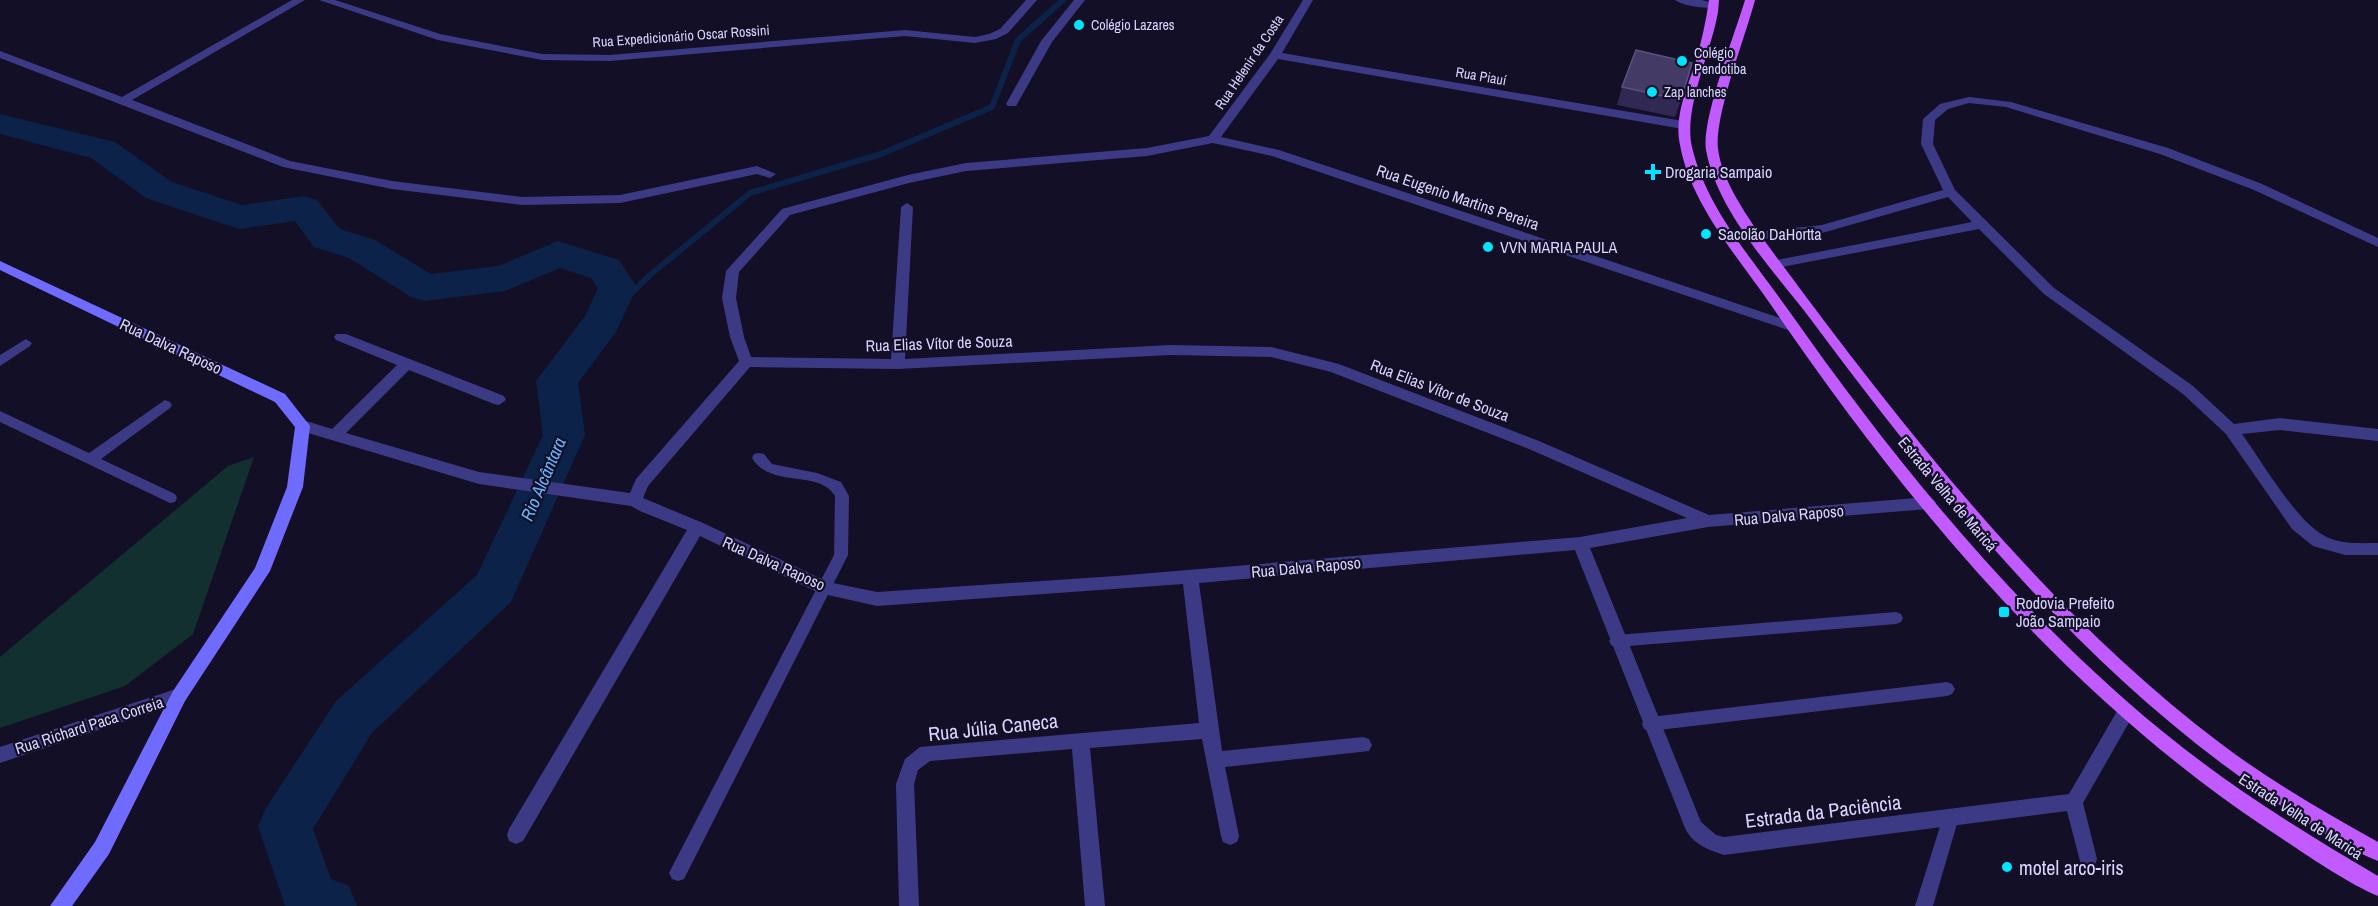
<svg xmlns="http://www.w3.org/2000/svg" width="2378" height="906" viewBox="0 0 2378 906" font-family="'Archivo Narrow',sans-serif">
  <rect width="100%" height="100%" fill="#130f26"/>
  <!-- green -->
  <path fill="#12302f" d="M254 457 193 634 125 686 0 728V657L228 466Z"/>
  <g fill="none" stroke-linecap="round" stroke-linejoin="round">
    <!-- stream -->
    <path stroke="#0c2248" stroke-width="6" d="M602 322 650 275 750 193 881 154 992 107 1018 40 1063 0"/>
    <!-- river -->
    <path fill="#0c2248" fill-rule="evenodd" d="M0 114 115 142 172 182 242 205 304 196 317 200 340 229 375 240 431 274 498 266 558 241 619 260 637 287 616 332 578 383 585 435 511 602 372 733 313 829 331 879 349 886 357 906H285L258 826 266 808 336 701 477 575 543 435 536 381 585 316 598 288 591 278 560 268 505 291 425 301 411 297 349 258 314 247 295 221 240 229 227 225 146 198 91 158 0 134Z"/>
    <!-- lane -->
    <path fill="#3d3a85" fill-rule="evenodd" d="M26 339 32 343 30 346 0 366V355Z
      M165 400 170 402 172 405 170 408 101 459 175 494 177 498 175 502 170 503 0 422V411L89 453Z
      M759 453 764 454 772 464 817 473 841 482 849 496 848 555 684 879 678 881 672 879 669 873 672 867 834 555 835 496C819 469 770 489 752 458L754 454Z
      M1896 612 1901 614 1903 618 1901 622 1896 624 1617 647 1612 646 1609 641 1612 636 1617 635Z
      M1947 682 1952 684 1955 689 1952 694 1947 696 1650 731 1644 729 1642 724 1644 719 1650 717Z
      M1951 809 1957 811 1959 817 1933 906H1915L1943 817 1945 811Z"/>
    <!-- street -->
    <path fill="#3d3a85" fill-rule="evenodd" d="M292 0H305L132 100 290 161 392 181 522 197 620 195 757 166 776 174 770 178 757 174 620 203 522 205 392 189 283 167 0 58V51L122 97Z
      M319 0H335L440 34 542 54 610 55 905 30 975 37 989 34 1000 29 1026 0H1037L1008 33 996 39 975 43 905 36 610 61 542 60 438 40Z
      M1074 0H1085L1052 42 1016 106H1008L1006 104 1041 41Z
      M1303 0H1313L1282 53 1683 121 1689 125 1683 129 1278 59 1221 137 1279 150 1798 324 1800 327 1798 330H1788L1272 156 1213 143 1147 156 966 171 909 183 790 215 739 272 736 298 744 337 751 357 891 359 901 207 907 203 913 207 905 359 1170 345 1271 347 1339 364 1539 441 1709 515 1928 497 1933 499 1936 503 1933 507 1928 509 1708 527 1590 548 1701 822 1716 835 1724 837 2069 794 2120 706 2126 704 2132 706 2135 712 2083 803 2097 859 2095 865 2088 868 2081 865 2067 811 1724 855C1709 850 1692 844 1685 828L1575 550 1199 583 1222 751 1363 737 1369 739 1372 745 1369 751 1225 767 1239 836 1237 842 1230 845 1223 842 1221 836 1202 739 1090 748 1105 906H1085L1072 749 930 761 918 770 914 784 919 906H899L896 784 905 759 920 747 1199 723 1183 584 877 606 819 593 700 536 523 841 516 844 509 841 507 835 509 829 687 530 640 511 631 506 479 484 298 430 296 426 303 420 332 429 397 365 336 340 334 337 336 334H346L504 396 506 400 499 405 494 404 409 370 346 433 479 472 630 493 636 479 739 361 730 337 722 298 726 271 782 209 908 175 966 163 1147 148 1209 136 1270 54ZM1170 355 1271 357 1331 372 1529 449 1687 518 1580 537 1116 576 877 592 828 582 703 523 643 498 648 486 750 367 898 369Z
      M1675 0H1702L1719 5C1711 11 1683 6 1675 0Z
      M1969 97 2011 102 2168 148 2262 184 2378 238V247L2254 190 2160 154 2006 107 1969 103 1948 109 1935 120 1933 144 1955 190 2054 288 2193 386 2234 424 2280 418 2378 429V441L2280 430 2242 434C2263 463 2294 518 2323 535 2340 545 2360 543 2378 543V555H2345L2313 546 2292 529 2226 434 2183 394 2044 294 1979 229 1777 268 1772 267 1770 264 1772 261 1777 260 1972 222 1948 197 1822 233 1756 240 1750 236 1756 232 1822 225 1943 190 1921 144 1923 119 1940 104Z
      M179 688 185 691 188 696 185 701 0 763V747Z"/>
    <!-- secondary -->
    <path fill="#6f6bff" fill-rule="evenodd" d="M0 261 285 394 310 426 303 487 270 571 185 701 109 854 72 906H50L95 842 173 691 255 568 287 487 295 427 275 402 0 270Z"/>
    <!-- primary -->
    <path fill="#c25bff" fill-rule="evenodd" d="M1709 0H1719L1718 12C1711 53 1683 109 1692 147 1706 208 1754 261 1789 311 1896 463 2017 612 2162 731 2229 786 2303 832 2378 876V896C2344 882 2298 849 2266 828 2064 693 1907 504 1771 305 1738 257 1691 205 1680 145 1674 117 1686 91 1695 64 1701 43 1706 22 1709 0Z
      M1745 0H1755C1746 35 1714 116 1718 149 1722 179 1742 208 1758 232 1892 414 2039 606 2220 743 2270 781 2324 812 2378 842V861C2336 844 2286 810 2250 784 2074 660 1939 491 1812 321 1775 272 1717 212 1706 150 1701 120 1735 34 1745 0Z"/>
  </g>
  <!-- wall -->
  <path fill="#312854" d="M1622 87 1681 100 1675 117 1617 105Z"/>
  <!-- building -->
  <path fill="#433a66" stroke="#5a527e" stroke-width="1.5" d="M1636 50 1692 63 1681 100 1622 87Z"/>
  <!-- markers -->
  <g fill="#00e5ff" stroke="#130f26" stroke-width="2">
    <circle cx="1079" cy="25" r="6"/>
    <circle cx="1682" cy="61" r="6"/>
    <circle cx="1652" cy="92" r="6"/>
    <path d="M1650 163h6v6h6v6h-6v6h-6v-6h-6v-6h6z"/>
    <circle cx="1706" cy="234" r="6"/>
    <circle cx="1488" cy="247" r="6"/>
    <rect x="1998" y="606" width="12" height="12" rx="3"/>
    <circle cx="2007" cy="867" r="6"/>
  </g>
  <g text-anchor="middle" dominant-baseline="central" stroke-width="4.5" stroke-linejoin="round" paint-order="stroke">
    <!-- far-poi labels -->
    <g font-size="14" fill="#d9d4ff" stroke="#130f26" text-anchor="start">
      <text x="1091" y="25">Colégio Lazares</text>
      <text x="1694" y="53">Colégio<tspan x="1694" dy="16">Pendotiba</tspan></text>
      <text x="1664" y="92">Zap lanches</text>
    </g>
    <!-- far-street labels -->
    <g font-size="14" fill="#d9d4ff" stroke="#130f26">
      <text transform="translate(681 36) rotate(-4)">Rua Expedicionário Oscar Rossini</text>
      <text transform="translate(1249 62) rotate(-56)">Rua Helenir da Costa</text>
      <text transform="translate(1481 76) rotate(10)">Rua Piauí</text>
    </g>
    <!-- poi labels -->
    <g font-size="16" fill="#d9d4ff" stroke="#130f26" text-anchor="start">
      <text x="1665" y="172">Drogaria Sampaio</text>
      <text x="1718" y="234">Sacolão DaHortta</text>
      <text x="1500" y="247">VVN MARIA PAULA</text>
      <text x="2016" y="603">Rodovia Prefeito<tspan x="2016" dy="18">João Sampaio</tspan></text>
    </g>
    <!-- street labels -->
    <g font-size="16" fill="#d9d4ff" stroke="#130f26">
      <text transform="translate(1458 197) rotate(19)">Rua Eugenio Martins Pereira</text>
      <text transform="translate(939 343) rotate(-2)">Rua Elias Vítor de Souza</text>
      <text transform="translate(171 346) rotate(25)">Rua Dalva Raposo</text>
      <text transform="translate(1440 390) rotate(21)">Rua Elias Vítor de Souza</text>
      <text transform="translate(1948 494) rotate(50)">Estrada Velha de Maricá</text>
      <text transform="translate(1789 515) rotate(-5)">Rua Dalva Raposo</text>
      <text transform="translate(774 563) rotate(24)">Rua Dalva Raposo</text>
      <text transform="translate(1306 567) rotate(-5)">Rua Dalva Raposo</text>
      <text transform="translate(89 725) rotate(-18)">Rua Richard Paca Correia</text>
      <text transform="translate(2301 816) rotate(33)">Estrada Velha de Maricá</text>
    </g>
    <!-- water labels -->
    <g font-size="18" font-style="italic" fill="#62b6ff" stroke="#130f26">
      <text transform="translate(543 479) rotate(-67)">Rio Alcântara</text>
    </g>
    <!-- near-street labels -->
    <g font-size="20" fill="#d9d4ff" stroke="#130f26">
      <text transform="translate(993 727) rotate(-6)">Rua Júlia Caneca</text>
      <text transform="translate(1823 811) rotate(-7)">Estrada da Paciência</text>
    </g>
    <!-- near-poi labels -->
    <g font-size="20" fill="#d9d4ff" stroke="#130f26" text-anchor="start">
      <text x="2019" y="867">motel arco-iris</text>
    </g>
  </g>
</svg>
